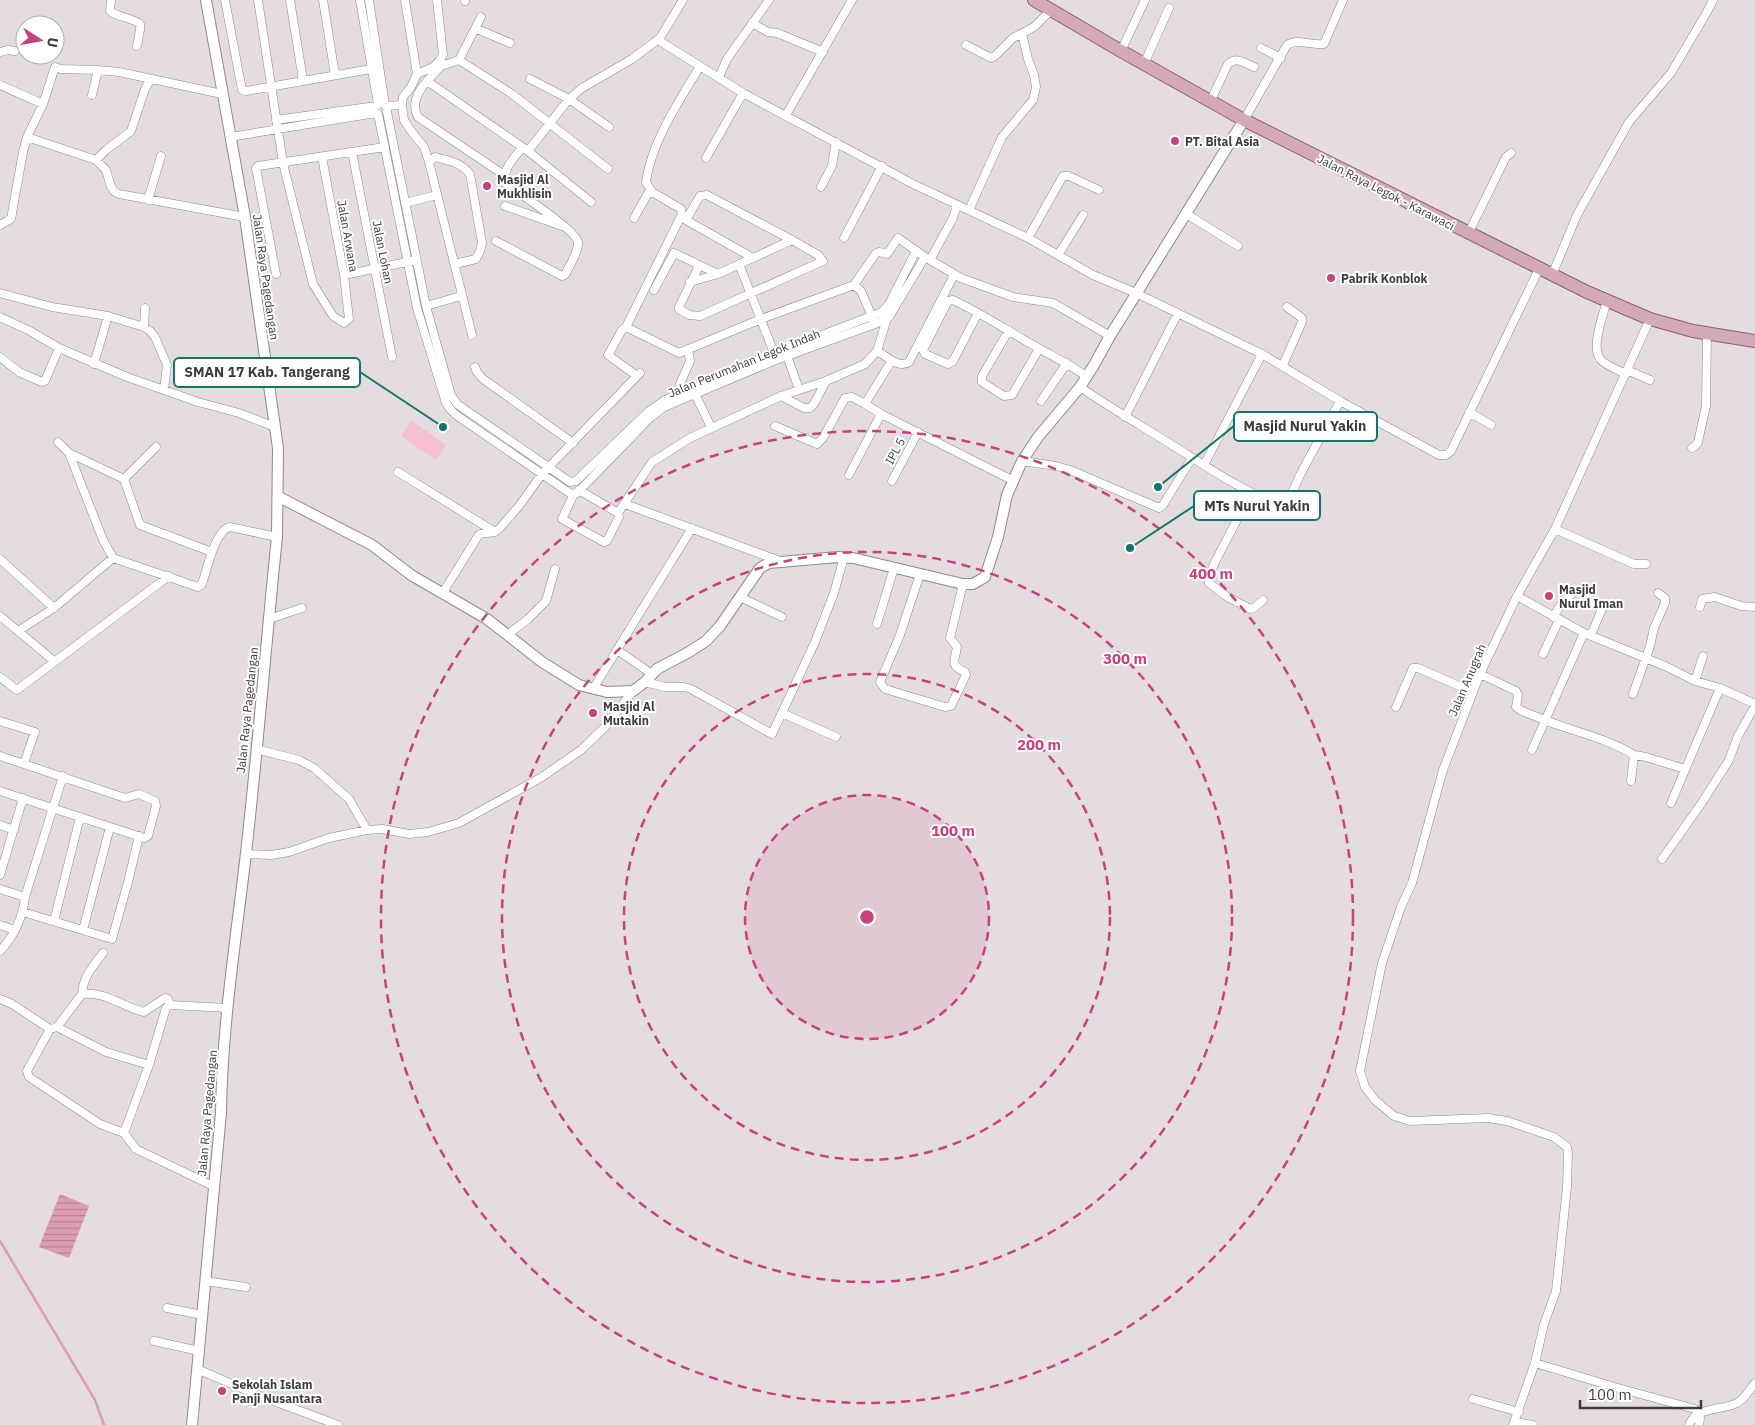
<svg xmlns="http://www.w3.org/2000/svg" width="1755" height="1425" viewBox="0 0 1755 1425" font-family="'IBM Plex Sans',sans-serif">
  <defs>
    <pattern id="water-rules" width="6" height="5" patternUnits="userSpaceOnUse" patternTransform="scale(1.25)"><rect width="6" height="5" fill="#de9db4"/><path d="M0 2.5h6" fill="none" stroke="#b58194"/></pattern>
  </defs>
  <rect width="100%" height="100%" fill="#e4dcdf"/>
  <!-- green -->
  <path fill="#f6bfd2" d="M412 421 446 445 436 460 401 436Z"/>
  <!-- water -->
  <path fill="url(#water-rules)" d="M60 1194 89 1206 69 1258 39 1247Z"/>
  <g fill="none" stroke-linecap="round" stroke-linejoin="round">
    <!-- stream -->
    <path stroke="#de9db4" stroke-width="2.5" d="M0 1241 95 1400 104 1425"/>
    <!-- minor casing -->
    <g stroke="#90898b" stroke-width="9">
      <path id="minor" d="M111 0 110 11C119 18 131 17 140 24V30L137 46
        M225 0 242 90 246 91 371 69
        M258 0 283 163 313 284 333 316 344 323 349 319 344 275 322 157
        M290 0 303 80
        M323 0 335 75
        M360 0 378 104
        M369 0 385 105
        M465 0V1
        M481 17 459 60 441 66 427 81 528 151 591 202
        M752 23 768 32 777 33 823 52
        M477 29 510 43
        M658 40 743 93 913 184 1028 238 1093 275 1136 293 1262 354 1340 401 1439 455H1446L1451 451 1539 269
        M966 45 991 58 995 56 1013 38 1034 27 1050 11
        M1261 48 1281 58
        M1121 51 1145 0
        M0 52 8 50 15 51
        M459 60 512 94 608 169
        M1144 64 1169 8
        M417 74C429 69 437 67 443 55L437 0
        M719 77 727 59 769 0
        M530 79 569 99 609 127
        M427 81C418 91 411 104 418 117L504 175
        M0 85 43 104
        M92 95 98 70
        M1210 102 1228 64C1237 56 1244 63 1254 67
        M402 105 404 120 411 131 424 147 429 162
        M386 106 402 105 403 97 411 87 417 74 405 0
        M387 112 426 306 451 395 457 404 570 482 576 481 649 411 665 400 775 353 882 312 889 304 916 251
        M378 114 417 308 446 403 450 409 456 415 571 494 577 493 651 417 664 407 776 360 875 324 889 317 925 257
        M786 115 852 0
        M276 120 376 106
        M1244 120 1287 45C1298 38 1311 46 1324 44L1343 0
        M27 137 96 160 106 170 111 187 115 192 119 194 245 217
        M230 137 376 113
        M528 151 569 99 582 88 632 59 660 38 683 0
        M352 152 392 357
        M706 158 743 93
        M96 160 106 150 131 131 145 89 151 79
        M821 187 832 166 836 142
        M148 200 161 156
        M405 203 437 195
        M505 206 562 226
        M969 210 1002 137 1033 100 1036 87 1034 75 1028 59 1022 34
        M1185 213 1238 246
        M634 218 650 190
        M0 225 11 219 23 152 27 137 43 104 55 67 61 69 98 70 119 72 222 94
        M1468 234 1506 157 1511 153
        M844 238 882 166
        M1028 238 1063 176H1069L1099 190
        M496 241 562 276 565 275C569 266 579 252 578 242 576 230 517 192 505 183 503 168 513 159 522 148
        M1058 255 1083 215
        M930 260 953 218 957 205
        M455 264 476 259 480 251 482 243 470 174C461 162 449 161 435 157L429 162 472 335
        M739 264 776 358
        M699 266 679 307V309L689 315 700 316 823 261 818 255 792 240 707 195 700 196 686 220 753 258
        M276 274 256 168 258 166 385 147
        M344 275 412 261
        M1552 275 1577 215 1629 122 1671 73 1707 12 1713 0
        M690 282 718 274 792 240
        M854 285 861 291 873 319
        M654 290 674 253 718 274
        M0 293 52 307 108 316 144 327 150 331 155 337 167 365 164 390
        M1607 301C1603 315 1590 349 1601 360 1607 366 1618 370 1626 374
        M426 306 461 296
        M978 313 953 361 948 364 925 354 923 350 948 301 953 300C983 314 1011 333 1040 349 1056 358 1072 366 1087 377
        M0 317 30 331 59 348 127 377 198 402 239 413 275 427
        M144 327 145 308
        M626 327 679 353 761 319 854 285 876 253 879 252 887 254 898 238 925 257 961 278 1013 297 1053 303 1110 336
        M1009 330 982 376V382L1004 396 1012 395 1039 349
        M877 351C886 356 899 369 909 362L954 275
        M787 356 799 389
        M0 357 19 372 42 382 45 381 59 348
        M94 364 108 316
        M1283 365 1302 322V318L1287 307
        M475 367 477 372 483 379 573 443
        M1627 370 1650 380
        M637 376 608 355 622 330 626 327 682 214 681 209 652 192 646 182C652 140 679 102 700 66
        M1080 387C1115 411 1152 432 1188 455 1218 474 1249 494 1283 507L1286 506 1301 473 1340 401
        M693 390 711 427
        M685 391 680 384 690 361 688 349
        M781 396 804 408H810L814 404 826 381
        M1041 401 1067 363
        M1469 412 1491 425
        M881 414 1012 480
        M1125 417 1178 313
        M775 426 817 444 823 438 845 398 852 397 865 404
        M58 442 69 453 124 479 140 525 212 552
        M1692 448 1696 445 1698 442 1706 406 1707 333
        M69 453 103 540 113 558 198 587 202 584C207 570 215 530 230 527L277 537
        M1022 461 1056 466 1070 470 1159 508 1163 505 1192 458
        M1204 465 1262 354
        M398 472 495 532
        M849 475 881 414 865 404 889 365
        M124 479 156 447
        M892 481 918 432
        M579 490 618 513
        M1251 493 1215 562 1210 574 1209 583 1226 596 1250 609 1254 608 1263 600
        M574 494 562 519 604 542 607 541 619 517 618 513 652 462 690 438 781 396 826 381 865 364 877 351 888 315
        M625 504 780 561
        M1555 529 1634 564H1646
        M0 559 54 608
        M920 574 900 635 880 682 885 689 945 707 951 706 966 675 965 672C949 665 955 661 957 647L950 638 963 584
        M442 594 478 536 480 534 495 532 500 528 519 506 542 474 640 373
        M1517 596 1584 633 1665 666 1695 681 1720 688 1755 704
        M740 597 782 617
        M1700 607 1702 599 1715 597 1741 606 1755 607
        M0 616 54 661
        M1553 617 1564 600 1572 594
        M269 619 302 608
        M877 624 894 568
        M18 631 54 608 113 558
        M507 635 528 619 546 601 555 569
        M1591 635 1602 609 1601 607 1594 602
        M617 650 652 674
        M1543 654 1559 620
        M1480 674 1516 691 1518 695 1516 707C1522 712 1530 714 1537 717 1567 730 1608 738 1634 755L1631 781
        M0 677 17 690 169 576
        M1695 681 1703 656
        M645 682 665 687H684L691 689 772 734 815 642 834 593 844 557
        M593 689 692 528
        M1633 694 1650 646 1654 628 1665 603V598L1658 593
        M1396 707 1413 668H1418L1473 692
        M782 713 836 737
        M0 721 35 732 24 763
        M256 749 299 760 314 768 349 799 367 830
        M1532 750 1584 633
        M1634 755 1646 757 1685 769
        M0 756 125 798 139 794 155 801 156 806 148 836 144 838 0 791
        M1671 803 1720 688
        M0 825 14 830
        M246 854 271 855 289 852 329 838 367 830 382 829 409 834 428 832 459 823 542 777 581 750 605 727 633 691
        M1662 859 1701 804 1724 768 1729 760 1738 736 1755 706
        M0 875 23 798
        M0 889 25 897
        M23 912 112 939 128 882 139 836
        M54 921 80 817
        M0 925 15 930
        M83 930 110 827
        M0 951C14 936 23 917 25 897L63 776
        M82 994C83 977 93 966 103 953
        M0 999 12 1004 50 1029 57 1027 106 1052 149 1065
        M57 1027 82 994C106 991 122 1007 144 1012L165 998 168 999 170 1005
        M50 1029 27 1071 29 1077 100 1124 124 1133 136 1149 213 1186
        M124 1133 149 1065 166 1008 170 1005 228 1008
        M205 1281 246 1287
        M167 1308 202 1315
        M154 1341 199 1351
        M1535 1363 1618 1388 1695 1409 1700 1418 1699 1425
        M197 1369 260 1396 338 1425
        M1473 1399 1519 1412
        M1515 1422 1533 1425
        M1513 1425 1535 1363 1544 1324 1556 1291 1567 1187 1568 1153 1567 1147 1554 1137 1507 1121 1488 1118 1410 1121 1394 1116 1375 1100 1365 1087 1360 1071 1382 963 1401 907 1412 883 1443 770 1480 674 1517 596 1555 529 1650 319
        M1689 1425C1696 1406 1721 1411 1737 1403 1744 1400 1750 1389 1755 1383"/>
    </g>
    <!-- tertiary casing -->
    <g stroke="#90898b" stroke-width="12">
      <path id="tertiary" d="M279 497 372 545 411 575 487 619 542 662 579 685 607 692 633 691 645 682 657 669 689 652 706 641 720 626 760 568 769 563 838 557 853 558 963 584H973L985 577 998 537 1007 495 1022 461 1038 437 1080 387 1094 365 1110 336 1244 120
        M192 1425 221 1113C222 1026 236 939 246 853 258 748 266 642 277 537L278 448 245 217 206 0"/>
    </g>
    <!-- primary casing -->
    <g stroke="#8d5f6f" stroke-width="14">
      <path id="primary" d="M1034 0 1121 51 1244 120 1587 292 1650 319 1693 331 1755 341"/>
    </g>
    <!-- minor -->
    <use href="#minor" stroke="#fff" stroke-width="8"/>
    <!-- tertiary -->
    <use href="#tertiary" stroke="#fff" stroke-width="10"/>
    <!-- primary -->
    <use href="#primary" stroke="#d4aab9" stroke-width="12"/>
  </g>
  <!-- distance rings -->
  <circle cx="867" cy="917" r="122" fill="#c8407e" fill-opacity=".12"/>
  <g fill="none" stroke="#c8407e" stroke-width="2.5" stroke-dasharray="9 6">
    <circle cx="867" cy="917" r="122"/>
    <circle cx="867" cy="917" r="243"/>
    <circle cx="867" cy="917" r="365"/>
    <circle cx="867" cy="917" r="486"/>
  </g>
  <!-- markers -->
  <g fill="#c8407e" stroke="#fff" stroke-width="2">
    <circle cx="1175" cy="141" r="5"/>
    <circle cx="487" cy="186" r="5"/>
    <circle cx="1331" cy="278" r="5"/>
    <circle cx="1549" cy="596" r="5"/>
    <circle cx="593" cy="713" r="5"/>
    <circle cx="222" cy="1391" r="5"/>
  </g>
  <g text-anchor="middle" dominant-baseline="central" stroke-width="4" stroke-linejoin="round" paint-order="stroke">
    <!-- poi labels -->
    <g font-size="12" font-weight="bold" fill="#3e3b3c" stroke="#fff" text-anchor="start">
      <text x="1185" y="141">PT. Bital Asia</text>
      <text x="497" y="179">Masjid Al<tspan x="497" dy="14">Mukhlisin</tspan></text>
      <text x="1341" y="278">Pabrik Konblok</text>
      <text x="1559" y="589">Masjid<tspan x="1559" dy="14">Nurul Iman</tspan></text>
      <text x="603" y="706">Masjid Al<tspan x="603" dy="14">Mutakin</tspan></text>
      <text x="232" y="1384">Sekolah Islam<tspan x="232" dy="14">Panji Nusantara</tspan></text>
    </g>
    <!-- street labels -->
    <g font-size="12" fill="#3e3b3c" stroke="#fff">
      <text transform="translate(1386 192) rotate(27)">Jalan Raya Legok - Karawaci</text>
      <text transform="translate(348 236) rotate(80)">Jalan Arwana</text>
      <text transform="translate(383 252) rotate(79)">Jalan Lohan</text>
      <text transform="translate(266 277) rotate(82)">Jalan Raya Pagedangan</text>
      <text transform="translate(744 363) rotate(-22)">Jalan Perumahan Legok Indah</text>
      <text transform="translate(895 451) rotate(-62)">IPL 5</text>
      <text transform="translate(1467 680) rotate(-67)">Jalan Anugrah</text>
      <text transform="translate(247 710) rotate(-84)">Jalan Raya Pagedangan</text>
      <text transform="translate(207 1113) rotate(-85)">Jalan Raya Pagedangan</text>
    </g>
  </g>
  <circle cx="867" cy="917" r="8" fill="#c8407e" stroke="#fff" stroke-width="2.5"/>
  <g font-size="15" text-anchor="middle" font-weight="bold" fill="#c8407e" stroke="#fff" stroke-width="4" stroke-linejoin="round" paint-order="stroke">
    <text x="1211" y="579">400 m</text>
    <text x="1125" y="664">300 m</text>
    <text x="1039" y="750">200 m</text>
    <text x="953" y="836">100 m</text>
  </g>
  <!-- callouts -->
  <path fill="none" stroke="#0f766e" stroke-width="2" d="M443 427L360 372M1158 487L1234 426M1130 548L1194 506"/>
  <g fill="#0f766e" stroke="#fff" stroke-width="2">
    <circle cx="443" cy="427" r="5"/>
    <circle cx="1158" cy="487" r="5"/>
    <circle cx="1130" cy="548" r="5"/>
  </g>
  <g fill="#fff" stroke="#0f766e" stroke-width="2">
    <rect x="174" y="358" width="186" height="29" rx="5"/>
    <rect x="1234" y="412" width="143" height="29" rx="5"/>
    <rect x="1194" y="491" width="126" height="29" rx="5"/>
  </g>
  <g font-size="14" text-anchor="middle" font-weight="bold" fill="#3e3b3c">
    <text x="267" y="377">SMAN 17 Kab. Tangerang</text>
    <text x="1305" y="431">Masjid Nurul Yakin</text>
    <text x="1257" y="511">MTs Nurul Yakin</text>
  </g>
  <!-- north arrow -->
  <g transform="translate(40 40) rotate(101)"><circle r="24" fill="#ffffff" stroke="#b2b1b1"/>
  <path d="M0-4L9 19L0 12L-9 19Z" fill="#c8407e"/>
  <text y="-8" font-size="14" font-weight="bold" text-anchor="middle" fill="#3e3b3c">U</text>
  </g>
  <!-- scale -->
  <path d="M1580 1400v8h121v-8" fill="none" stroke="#3e3b3c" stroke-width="2.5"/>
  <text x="1588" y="1400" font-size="15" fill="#3e3b3c" stroke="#ffffff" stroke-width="4" paint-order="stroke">100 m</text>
</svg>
